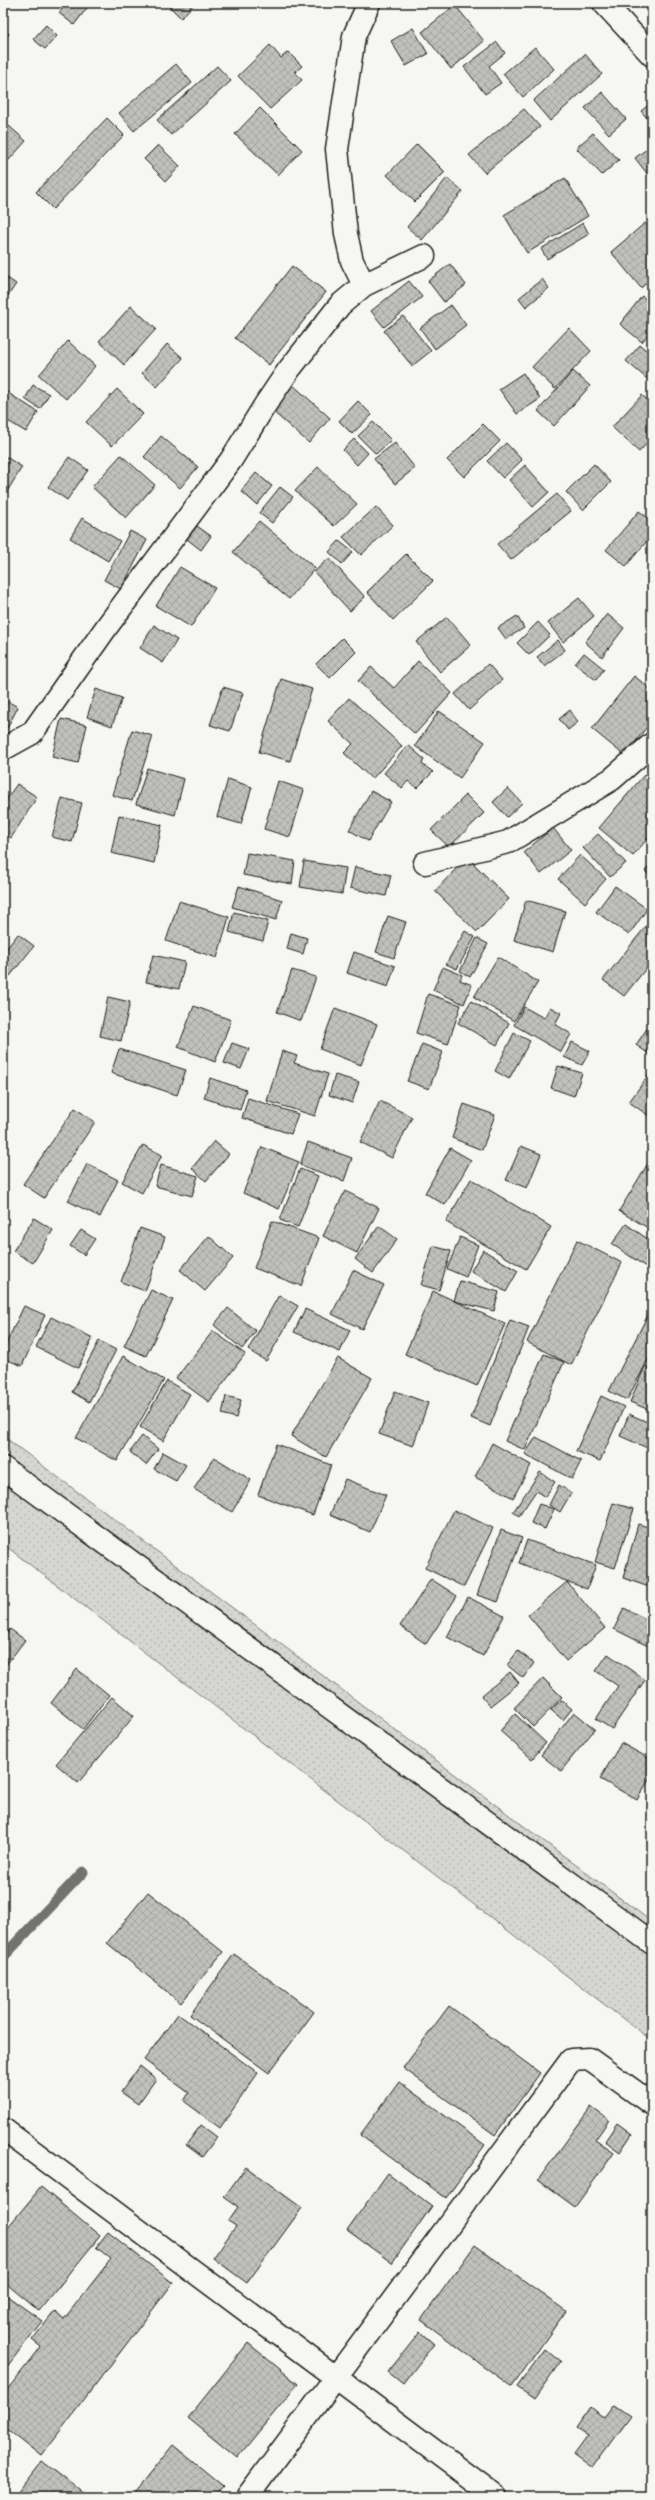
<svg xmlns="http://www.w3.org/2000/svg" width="655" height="2500" viewBox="0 0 655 2500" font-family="'Indie Flower',sans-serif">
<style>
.grass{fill:url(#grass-dots);stroke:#797977}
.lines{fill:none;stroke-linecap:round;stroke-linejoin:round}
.stream{stroke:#727271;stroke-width:11}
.building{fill:url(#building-cross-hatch);stroke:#1c1c1c}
.minor-casing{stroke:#1c1c1c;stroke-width:25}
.minor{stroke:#f6f6f2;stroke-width:22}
</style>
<defs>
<pattern id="grass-dots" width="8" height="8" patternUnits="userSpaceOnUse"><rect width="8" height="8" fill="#d6d6d2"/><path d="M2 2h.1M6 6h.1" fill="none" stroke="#b7b7b4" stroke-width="1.8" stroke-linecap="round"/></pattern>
<pattern id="building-cross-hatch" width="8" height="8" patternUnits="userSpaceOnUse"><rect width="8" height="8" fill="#c0c0bd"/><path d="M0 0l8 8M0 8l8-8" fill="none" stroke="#a4a4a2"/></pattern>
</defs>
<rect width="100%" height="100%" fill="#f6f6f2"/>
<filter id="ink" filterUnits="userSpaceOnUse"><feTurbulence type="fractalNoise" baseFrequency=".025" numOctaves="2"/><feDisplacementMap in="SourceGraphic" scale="8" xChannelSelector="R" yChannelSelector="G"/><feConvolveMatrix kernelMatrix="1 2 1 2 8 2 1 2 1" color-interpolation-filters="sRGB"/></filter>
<g filter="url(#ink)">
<path class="grass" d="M3,1436L652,1922V2041L3,1544Z"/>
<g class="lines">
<path class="stream" d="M3,1957L83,1872"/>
</g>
<path class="building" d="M67,3H81L87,8L74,25L59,13Z
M166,3H195L181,18Z
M455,5L484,41L451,69L422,32Z
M46,25L57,36L45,49L33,39Z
M3,28L9,34L3,41Z
M413,28L428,54L406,66L391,41Z
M497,42L505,53L489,66L501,83L485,94L464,67Z
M270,45L281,58L288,52L302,66L295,72L302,80L270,109L238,76Z
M535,47L554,69L523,97L503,74Z
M585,54L602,74L550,121L533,101Z
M176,64L192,83L134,131L119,113Z
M217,66L231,81L171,135L157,120Z
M602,92L626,119L609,134L585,108Z
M652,102V124L641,111Z
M260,108L302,150L278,175L235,134Z
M524,109L540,127L485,173L469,155Z
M107,118L124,135L53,209L36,192Z
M9,126L26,141L8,161L3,156V132Z
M593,133L619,160L602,175L576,148Z
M417,144L445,172L415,202L387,175Z
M158,145L180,166L166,181L144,159Z
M652,145V174L649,176L635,158Z
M447,178L463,191L422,240L407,227Z
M565,178L588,216L527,253L504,215Z
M583,223L589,234L547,259L541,249Z
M645,223L652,231V278L641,288L611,252Z
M450,264L466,285L444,302L428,281Z
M292,266L326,292L269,365L235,338Z
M3,275L16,284L3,303Z
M542,279L549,288L526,307L519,298Z
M409,281L422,297L384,327L371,311Z
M642,296L652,304V329L642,342L620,324Z
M451,305L466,325L435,349L420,328Z
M131,306L156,329L124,365L99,341Z
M403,316L431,351L412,366L384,331Z
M569,328L591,351L555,389L532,367Z
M68,341L95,366L66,399L39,375Z
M167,344L183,358L157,387L142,373Z
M640,345L652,355V383L626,361Z
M573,371L590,386L554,426L538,411Z
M523,373L540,399L517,414L499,389Z
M33,385L49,394L40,409L25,399Z
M293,385L330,418L309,443L271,410Z
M117,389L143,414L112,446L86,422Z
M5,391L38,412L26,432L3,418V395Z
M642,395L652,405V438L639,452L612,427Z
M358,401L372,415L352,434L339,421Z
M373,422L391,440L376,454L358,436Z
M483,424L500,441L464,477L447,460Z
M161,436L198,467L180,488L144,457Z
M354,439L368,453L357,465L343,450Z
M395,443L415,468L395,484L374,459Z
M506,443L522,460L503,478L487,461Z
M3,455L22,467L3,498Z
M121,455L155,485L126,518L92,487Z
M69,457L88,470L67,500L48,487Z
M594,464L611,482L583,510L566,492Z
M525,465L549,492L533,507L509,480Z
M318,467L357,504L334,526L295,491Z
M256,473L272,486L257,505L241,491Z
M280,487L293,497L272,523L259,513Z
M557,494L571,511L511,560L497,544Z
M376,507L393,525L361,555L343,537Z
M639,511L652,521V535L626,566L606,550Z
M82,518L120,541L108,561L70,538Z
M259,521L315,568L289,599L233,552Z
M197,526L211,536L201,550L187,539Z
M130,531L147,540L121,589L104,580Z
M339,541L353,552L342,564L329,552Z
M406,554L433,581L393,620L367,592Z
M329,558L365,597L350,611L314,572Z
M180,567L215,588L191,627L156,606Z
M579,598L594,616L563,642L548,623Z
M607,614L624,628L602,657L585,642Z
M517,616L524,628L506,639L498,628Z
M447,617L471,645L440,672L416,642Z
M538,622L550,635L529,655L517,643Z
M154,625L177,640L163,663L140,648Z
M342,638L356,652L330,678L316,664Z
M558,640L565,650L544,666L537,657Z
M584,653L604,669L596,680L575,664Z
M418,661L452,693L415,734L358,681L371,667L394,688Z
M488,664L502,680L469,710L455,694Z
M634,676L652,690V720L625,756L592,729Z
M281,679L312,689L290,761L259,752Z
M223,687L243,693L230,731L210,725Z
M96,689L122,698L112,726L87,717Z
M349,698L402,746L372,779L344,753L353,744L328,721Z
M3,699L18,707L3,736Z
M570,710L578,722L568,730L559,719Z
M439,711L485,742L460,778L415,746Z
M61,719L87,725L78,763L52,757Z
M132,730L153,736L132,801L112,795Z
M408,745L424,759L422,764L433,772L417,788L408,781L402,788L384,773Z
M147,768L184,779L175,815L136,804Z
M644,775L652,782V833L633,856L599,828Z
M228,779L252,787L241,824L217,817Z
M278,781L304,790L290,837L264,829Z
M17,784L37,797L11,838L3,833V804Z
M508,788L522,803L507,817L493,802Z
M371,791L391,802L368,841L349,830Z
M466,795L484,813L449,847L431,830Z
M62,798L82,803L72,842L52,837Z
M119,815L162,825L154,863L111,853Z
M553,828L571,850L541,874L524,852Z
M598,834L626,863L610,877L583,848Z
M247,853L295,861L292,884L243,875Z
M580,855L606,879L585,903L558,879Z
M467,857L509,899L477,932L435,891Z
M304,861L346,868L342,894L300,887Z
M652,863V878L645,871Z
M355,867L391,875L386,896L350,888Z
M239,886L282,900L276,920L232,907Z
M615,886L647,909L629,935L596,912Z
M526,900L565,911L553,952L514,940Z
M179,901L229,917L217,958L166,941Z
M234,912L268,921L263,941L229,932Z
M388,916L406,922L394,958L376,952Z
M650,921L652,961L624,996L603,980Z
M465,931L475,937L457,969L446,964Z
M291,933L307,938L303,954L287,949Z
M18,934L34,946L10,976L3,971V953Z
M477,938L488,944L470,977L460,971Z
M354,952L395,966L388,987L347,973Z
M153,955L185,962L179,989L146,982Z
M498,957L538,982L514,1021L474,997Z
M443,967L462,975L460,980L472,985L464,1004L433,990Z
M292,970L316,977L301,1021L277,1012Z
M428,994L461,1005L448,1044L416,1033Z
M108,997L130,1002L121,1041L100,1036Z
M471,1001L509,1023L497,1045L458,1023Z
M194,1006L231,1020L215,1062L178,1047Z
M524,1007L544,1018L550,1007L561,1013L555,1024L571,1034L561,1052L514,1025Z
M335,1008L377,1024L361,1065L320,1049Z
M652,1021V1056L636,1045Z
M514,1033L530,1041L509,1079L495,1071Z
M572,1042L590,1051L582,1065L564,1057Z
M232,1043L249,1049L241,1069L224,1063Z
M422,1044L443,1052L429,1089L407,1081Z
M119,1049L186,1070L177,1095L111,1073Z
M282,1051L297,1056L294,1063L328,1074L315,1116L267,1101Z
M558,1066L582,1073L574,1096L551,1088Z
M652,1070V1118L629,1102Z
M335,1075L359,1082L352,1103L329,1095Z
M210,1078L246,1090L240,1110L204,1098Z
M248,1098L298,1114L291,1134L242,1118Z
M380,1101L412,1117L392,1158L360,1142Z
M464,1104L495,1115L482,1150L452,1138Z
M75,1108L95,1122L44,1198L23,1184Z
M214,1141L229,1154L206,1181L192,1168Z
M308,1142L352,1158L344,1181L300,1165Z
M143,1145L162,1155L142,1193L122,1182Z
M521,1146L541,1154L527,1188L506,1180Z
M262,1147L299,1162L279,1209L243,1193Z
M450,1148L471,1160L445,1205L425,1193Z
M650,1160L652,1162V1225L650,1229L619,1211Z
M87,1164L118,1180L100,1217L68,1201Z
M161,1165L198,1176L192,1196L155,1186Z
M300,1169L318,1176L298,1227L280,1220Z
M471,1179L551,1227L526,1269L446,1222Z
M345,1191L379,1208L357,1253L323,1236Z
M34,1218L53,1230L33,1263L13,1251Z
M272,1221L319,1238L301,1286L254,1268Z
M626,1224L652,1242V1271L612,1244Z
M379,1226L397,1239L373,1273L355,1259Z
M140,1228L165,1237L145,1291L121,1282Z
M81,1230L95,1239L84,1255L70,1246Z
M209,1236L233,1258L205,1291L180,1270Z
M460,1237L478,1245L466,1277L447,1269Z
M577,1240L622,1263L571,1365L527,1342Z
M433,1246L451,1251L439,1290L421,1285Z
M483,1250L518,1271L506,1292L471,1271Z
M353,1270L384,1285L362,1329L332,1314Z
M460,1281L499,1292L494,1311L454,1301Z
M151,1290L173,1300L146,1356L124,1346Z
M433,1291L505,1324L477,1386L405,1354Z
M279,1295L298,1306L266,1361L248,1350Z
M24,1306L45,1315L22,1366L3,1358V1350Z
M652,1307V1352L627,1400L609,1391Z
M228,1308L256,1331L242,1349L214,1325Z
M305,1309L350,1330L340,1352L294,1332Z
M51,1317L93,1338L78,1368L36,1347Z
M510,1320L529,1327L490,1426L471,1418Z
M213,1331L245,1354L209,1402L176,1378Z
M99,1341L116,1350L89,1402L72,1392Z
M544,1354L564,1362L525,1450L505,1441Z
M123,1356L164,1380L117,1461L76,1438Z
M338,1358L372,1378L326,1457L291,1436Z
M645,1366L652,1370V1411L630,1402Z
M167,1381L190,1394L163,1441L140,1427Z
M395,1391L428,1403L413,1446L379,1434Z
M226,1396L241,1400L236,1418L222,1414Z
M601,1396L624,1407L600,1461L576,1451Z
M629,1414L652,1424V1450L620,1436Z
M142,1436L158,1449L146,1465L130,1452Z
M536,1437L581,1461L572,1479L525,1454Z
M492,1443L531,1465L513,1498L475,1477Z
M276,1444L331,1465L313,1515L258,1495Z
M163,1452L186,1465L176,1481L154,1469Z
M214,1457L251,1480L232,1512L194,1489Z
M540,1472L555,1482L545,1497L536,1491L519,1516L513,1512Z
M345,1479L386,1495L370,1532L330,1515Z
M559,1485L571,1493L560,1512L549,1505Z
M613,1503L634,1509L615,1568L595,1562Z
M539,1504L554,1509L545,1529L531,1523Z
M454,1510L493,1528L464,1587L425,1568Z
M638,1524L652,1528V1588L623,1578Z
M501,1530L522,1538L498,1602L477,1595Z
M527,1540L596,1565L587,1589L519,1563Z
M431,1579L457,1596L426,1644L400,1626Z
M567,1582L605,1628L566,1661L528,1615Z
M468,1597L504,1616L483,1656L447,1637Z
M624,1608L652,1622V1648L614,1629Z
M10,1629L25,1640L3,1669V1638Z
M518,1651L534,1663L523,1678L507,1665Z
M608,1654L645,1680L612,1729L596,1719L618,1686L596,1671Z
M77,1669L109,1695L83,1729L51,1703Z
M510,1672L519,1683L490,1706L481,1696Z
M543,1678L562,1697L533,1727L514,1708Z
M112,1697L134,1716L78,1783L56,1764Z
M561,1700L572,1709L563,1720L551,1710Z
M574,1712L595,1729L561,1771L541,1755Z
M515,1714L546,1743L532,1759L500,1731Z
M621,1743L652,1760V1774L637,1800L600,1779Z
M148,1892L223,1952L181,2003L107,1943Z
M234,1954L314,2012L269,2073L190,2015Z
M449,2006L540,2073L495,2135L403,2068Z
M178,2014L258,2073L220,2128L184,2101L189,2093L144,2060Z
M140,2066L156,2079L138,2104L121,2092Z
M399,2082L485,2145L446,2198L360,2135Z
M591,2107L609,2120L595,2140L614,2153L575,2207L538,2180Z
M617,2123L632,2134L620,2152L605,2141Z
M201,2125L217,2137L202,2157L186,2145Z
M246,2167L302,2208L247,2283L213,2258L236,2226L228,2221L238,2207L224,2197Z
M388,2173L432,2206L392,2263L347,2230Z
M41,2187L100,2236L39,2311L3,2281V2233Z
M108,2232L173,2283L41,2456L3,2426V2395L41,2347L32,2340L55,2311L64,2319L111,2259L96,2247Z
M475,2245L566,2311L512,2387L421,2320Z
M3,2293L42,2321L3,2372Z
M420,2332L434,2344L403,2384L388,2372Z
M248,2343L298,2384L237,2458L188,2418Z
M545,2349L561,2361L534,2399L517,2387Z
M614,2405L630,2416L592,2468L574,2455L588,2436L576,2428L591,2407L604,2418Z
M173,2445L223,2486L214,2497H131Z
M42,2461L88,2497H14Z"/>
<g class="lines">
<g class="minor-casing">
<path id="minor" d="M604,3L652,55
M364,285L352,261L346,234L337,149L354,36L369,3
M3,749L32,733L108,625L231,460L265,405L288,371L340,305L364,285L424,256
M425,863L508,842L612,779L652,744
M3,1468L652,1943
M3,2129L496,2497
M247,2497L571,2060L589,2059L652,2104"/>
</g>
<use href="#minor" class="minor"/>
</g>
</g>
<rect width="655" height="2500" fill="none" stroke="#f6f6f2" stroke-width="16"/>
<rect x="8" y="8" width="639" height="2484" fill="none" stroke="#1c1c1c" stroke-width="1.5" filter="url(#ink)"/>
</svg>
